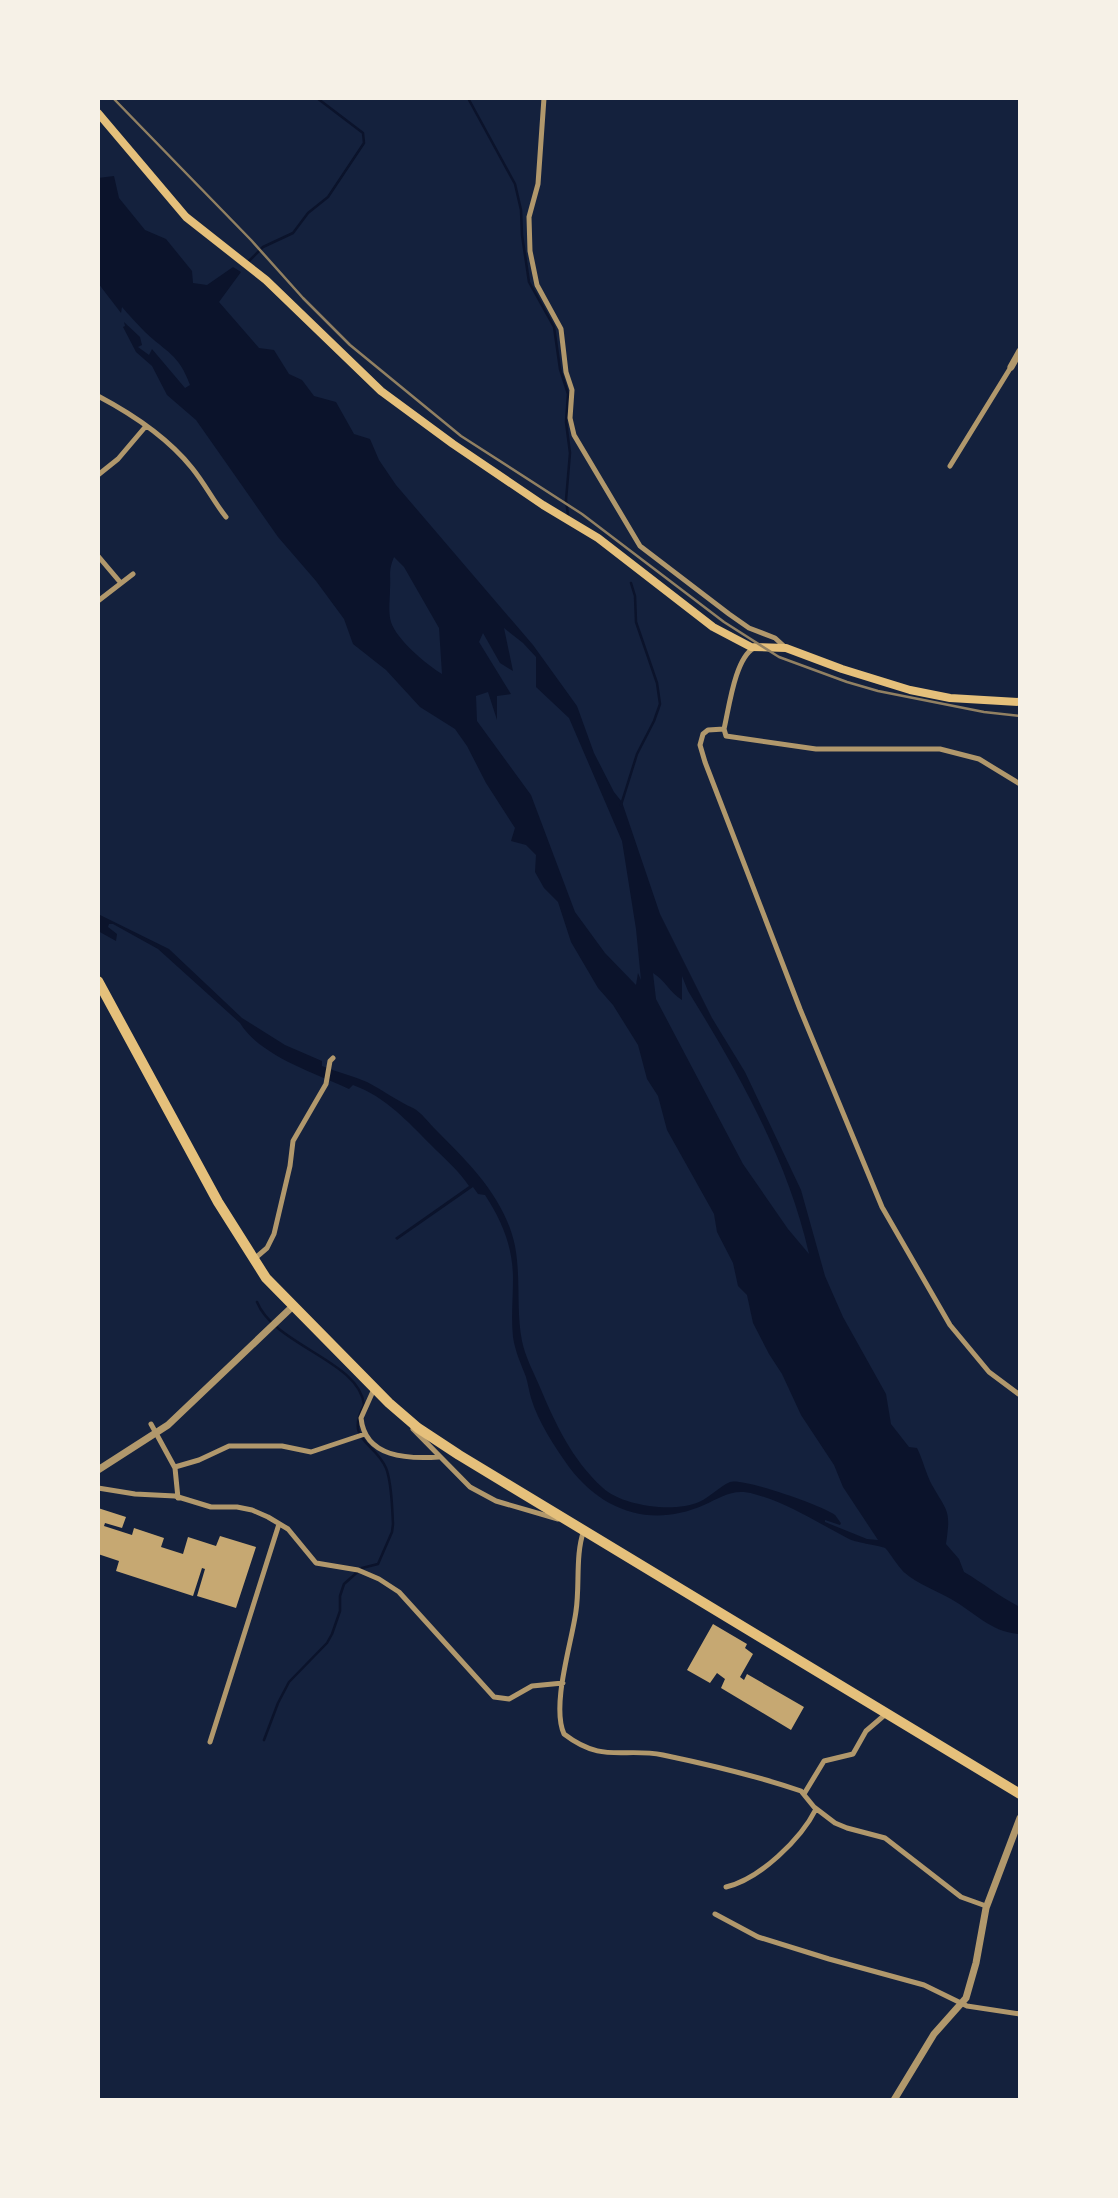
<svg xmlns="http://www.w3.org/2000/svg" width="1118" height="2198" viewBox="0 0 1118 2198" font-family="'Work Sans',sans-serif">
<style>
.water{fill:#0b132b;fill-rule:evenodd}
.lines{fill:none;stroke-linecap:round;stroke-linejoin:round}
.stream{stroke:#0b132b;stroke-width:2.5}
.building{fill:#c6a872}
.minor{stroke:#b1986c;stroke-width:5}
.tertiary{stroke:#b1986c;stroke-width:7}
.secondary{stroke:#e5c07b;stroke-width:8}
.trunk{stroke:#e5c07b;stroke-width:10}
.rail{stroke:#918062;stroke-width:2.5}
</style>
<rect width="100%" height="100%" fill="#14213d"/>
<path class="water" d="M114,176L119,198L145,230L166,239L192,271L193,283L207,285L233,267L241,272L219,302L259,348L274,350L289,374L302,380L314,396L336,402L354,434L370,439L379,460L396,485L533,645L577,706L594,753L614,792L622,802L660,914L712,1018L745,1072L801,1190L825,1276L843,1317L886,1394L891,1424L909,1447L917,1448C923,1460 926,1474 932,1485C948,1513 951,1510 946,1544L959,1559L964,1572C983,1583 1000,1597 1020,1607V1634C992,1633 974,1612 951,1599C935,1590 918,1584 905,1573C899,1568 888,1550 885,1548C881,1546 858,1543 849,1539C818,1523 788,1503 754,1494C733,1488 722,1497 704,1505C652,1528 603,1512 569,1467C555,1447 538,1422 531,1398C529,1391 528,1384 526,1377C521,1364 515,1351 513,1337C511,1318 513,1298 513,1279C513,1247 502,1221 485,1195L478,1194L473,1187L397,1240L395,1238L469,1186C459,1171 444,1158 431,1145C407,1121 386,1097 353,1085L349,1089C315,1073 260,1056 240,1023L158,949L113,924H109L108,927L117,934L116,941L98,931V914L169,949L242,1018L285,1045L322,1061V1066C337,1072 353,1076 367,1082C383,1090 397,1101 413,1108C421,1112 429,1123 436,1130C469,1163 505,1198 515,1246C521,1278 516,1310 522,1341C525,1356 533,1371 539,1385C555,1423 572,1460 603,1488C622,1506 674,1513 699,1502C710,1497 719,1487 730,1482C741,1477 824,1506 835,1515C836,1516 840,1522 841,1523L840,1525L825,1520V1522L867,1539L878,1540L843,1487L834,1465L801,1415L782,1374L769,1354L753,1323L747,1295L738,1286L733,1263L717,1232L714,1214L667,1130L658,1096L647,1079L638,1045L613,1005L598,988L571,942L558,902L544,888L535,872L536,855L526,845L511,841L515,828L486,783L467,746L455,729L420,707L386,670L353,644L344,619L316,581L278,537L196,420L167,395L152,366L136,352L123,327L125,326L124,322L140,337L142,345L138,347L149,355L152,349L185,388L190,385C179,354 166,352 145,332C137,324 129,315 122,307L121,313L98,283V178ZM394,557L404,567L439,628L442,674C426,664 397,640 391,622C388,612 390,600 390,589C391,574 388,572 394,557ZM504,628L523,643L536,657V687L569,718L622,841L636,929L641,980L638,973L636,985L605,953L575,912L531,795L477,721L476,696L488,692L497,720V696L511,694L479,642L483,633L500,663L513,671ZM653,973C665,980 670,993 682,1000V976L688,991C738,1072 788,1160 809,1254L788,1229L743,1164L656,999Z"/>
<g class="lines">
<path class="stream" d="M468,98L515,184L521,210L522,235L529,282L554,327L560,369L568,394L566,422L570,453L566,500L568,515
M248,262L263,247L293,233L308,213L328,197L364,143L363,133L317,98
M621,805L637,754L654,721L660,704L657,683L636,622L635,596L631,583
M257,1302C275,1346 360,1361 364,1405C345,1441 374,1441 386,1468C392,1483 392,1507 393,1524L392,1532L378,1564L362,1568L344,1584L340,1596V1611L332,1634L327,1643L289,1682L278,1703L264,1740"/>
</g>
<path class="building" d="M98,1508L126,1517L122,1528L105,1523L104,1526L132,1535L134,1528L164,1538L161,1547L183,1554L188,1537L216,1546L220,1536L256,1547L236,1608L197,1596L205,1569L202,1568L193,1596L116,1571L119,1561L98,1554L100,1515Z
M713,1624L747,1644L745,1648L753,1654L740,1677L744,1680L747,1674L804,1707L791,1730L721,1688L725,1679L717,1673L710,1683L687,1670Z"/>
<g class="lines">
<path class="minor" d="M544,98L538,184L529,217L530,251L537,285L561,329L566,372L572,390L570,418L574,435L640,546L729,614L749,628L775,638L786,648
M98,396C132,414 168,438 192,468C205,484 214,502 226,517
M950,466L1011,367
M98,475L118,459L146,426
M98,556L120,582
M98,601L133,574
M754,648C735,658 729,708 724,729L726,736L816,749H940L979,759L1020,784
M724,729L708,730L703,734L700,745L705,762L800,1009L882,1207L950,1325L989,1372L1020,1395
M253,1260L267,1248L274,1234L290,1166L293,1141L326,1084L330,1061L333,1058
M374,1389L361,1418C365,1458 408,1459 439,1457
M151,1424L175,1468L178,1498
M413,1429L470,1487L496,1501L558,1519
M175,1467L199,1460L229,1446H282L311,1452L365,1434
M98,1488L135,1494L175,1496L211,1507H237L252,1510L268,1517L288,1529L316,1563L358,1570L379,1579L399,1592L494,1697L509,1699L532,1686L563,1683
M584,1530C575,1555 580,1585 576,1611C572,1642 551,1705 564,1734C603,1764 623,1747 663,1755C706,1764 760,1777 801,1791L814,1807L835,1823L847,1828L885,1838L961,1897L986,1906
M210,1742L279,1524
M804,1794L824,1761L853,1754L866,1731L887,1713
M726,1887C760,1879 801,1839 816,1809
M715,1914L758,1937L829,1959L924,1985L967,2006L1020,2014"/>
<path class="tertiary" d="M1011,367L1020,351
M98,1470L168,1425L292,1307
M894,2100L934,2034L966,1998L976,1963L986,1908L1020,1818"/>
<path class="secondary" d="M98,113L186,217L266,280L381,391L453,444L543,505L598,538L713,627L751,647L786,648L842,669L910,690L950,698L1020,702"/>
<path class="trunk" d="M98,981L218,1202L266,1278L389,1403L418,1428L459,1455L1020,1794"/>
<path class="rail" d="M113,98L251,240L303,298L350,345L461,436L582,514L724,622L779,657L847,682L878,691L984,712L1020,716"/>
</g>
<rect width="1118" height="2198" fill="none" stroke="#f6f1e7" stroke-width="200"/>
</svg>
